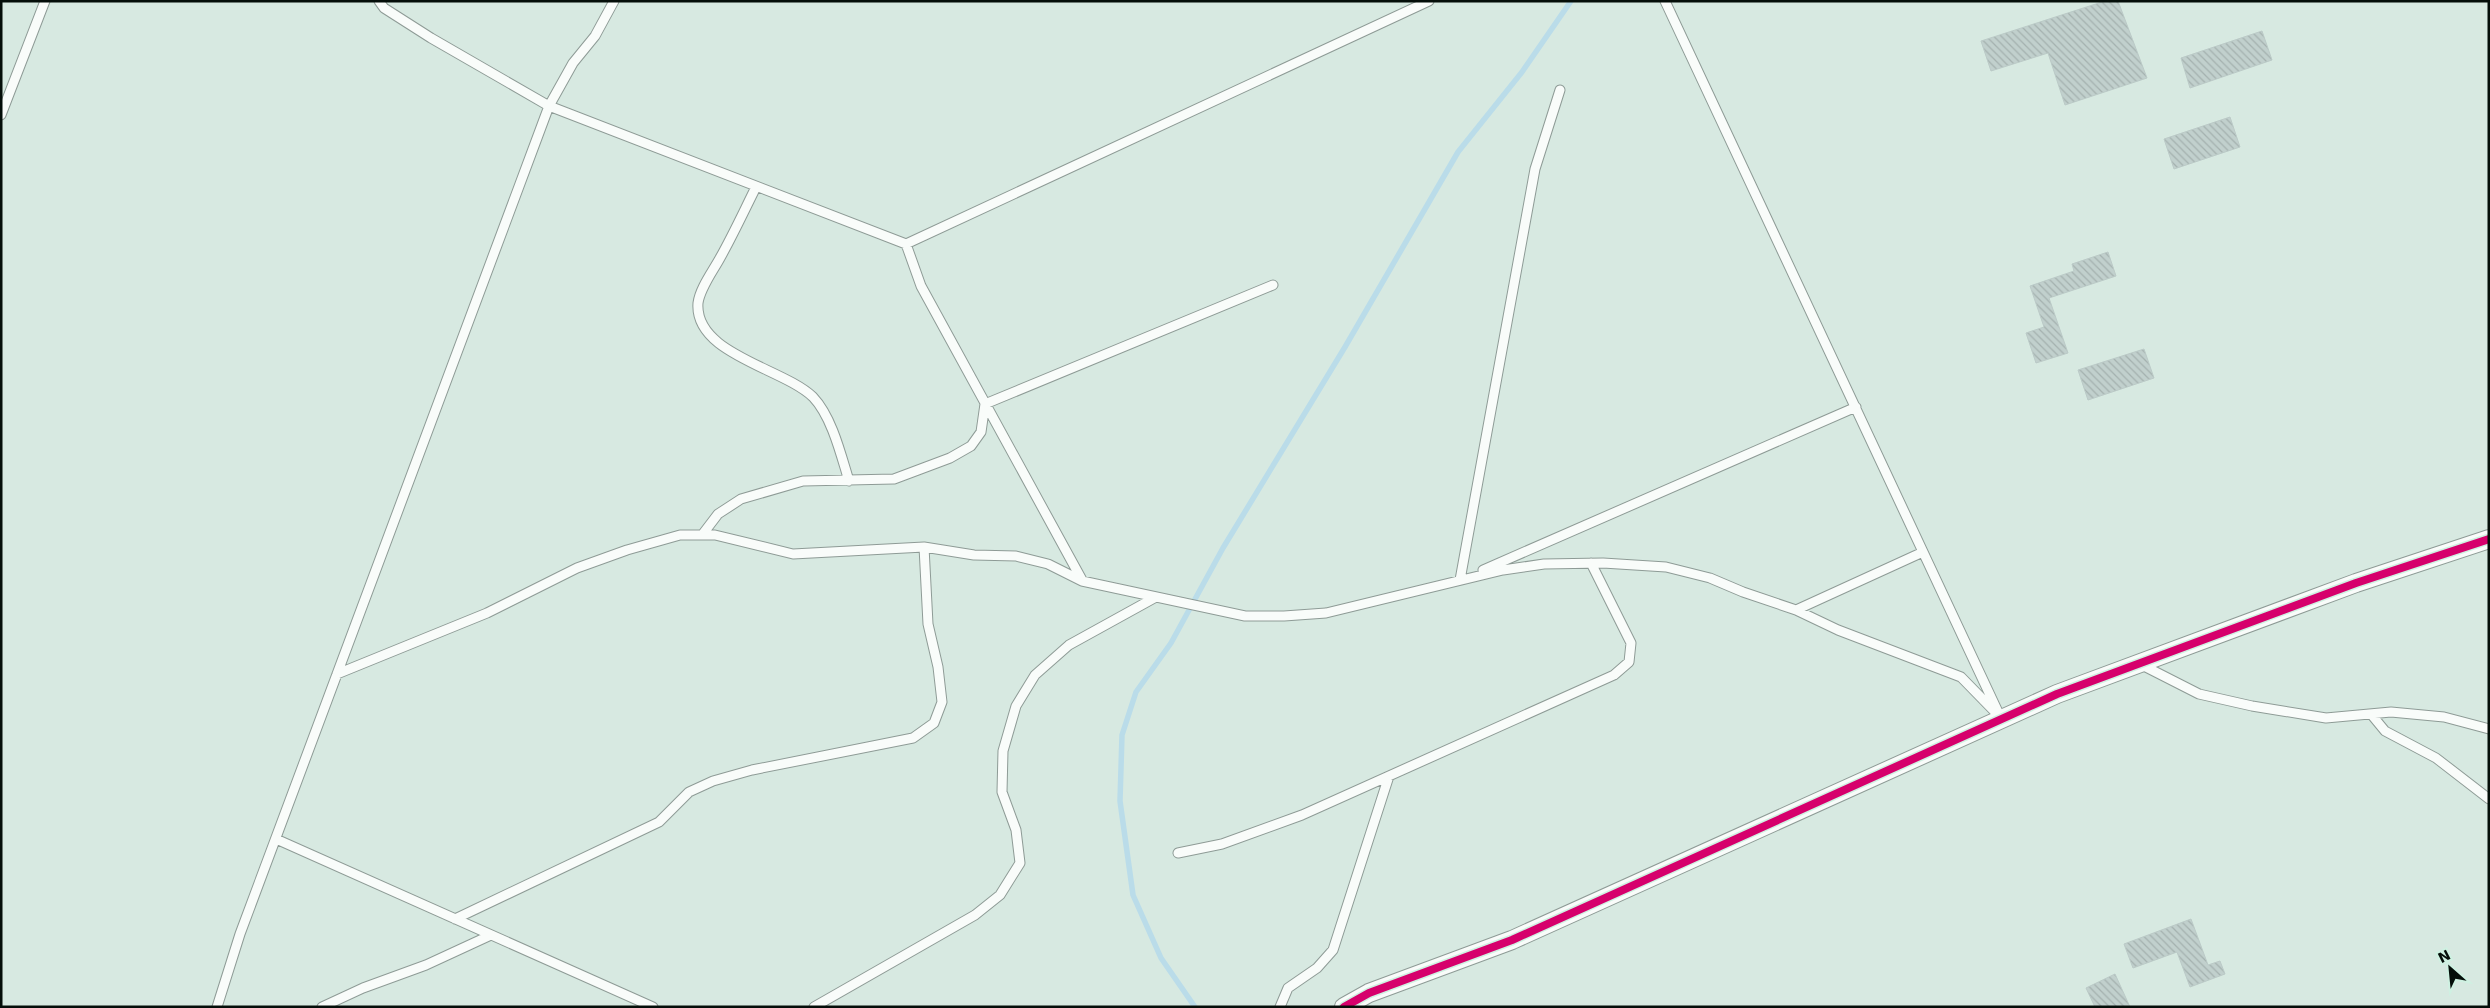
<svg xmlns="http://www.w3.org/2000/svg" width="2490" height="1008" viewBox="0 0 2490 1008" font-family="'DejaVu Sans',sans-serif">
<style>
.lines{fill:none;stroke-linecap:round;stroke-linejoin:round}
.stream{stroke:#badce9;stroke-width:5.5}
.building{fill:url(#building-back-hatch);stroke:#bbcac7}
.service-casing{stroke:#8e9b96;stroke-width:11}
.minor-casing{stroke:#8e9b96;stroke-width:20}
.service{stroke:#f9fcfa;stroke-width:9}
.minor{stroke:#f9fcfa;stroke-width:18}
.cycleway-casing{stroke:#cff1e2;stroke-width:11}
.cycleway{stroke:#d6006c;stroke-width:8}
</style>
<defs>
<pattern id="building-back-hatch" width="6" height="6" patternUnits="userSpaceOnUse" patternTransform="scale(1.25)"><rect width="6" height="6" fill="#c1d0cd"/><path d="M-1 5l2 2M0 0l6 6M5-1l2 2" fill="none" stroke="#a4b1af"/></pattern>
</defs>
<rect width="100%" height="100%" fill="#d7e9e1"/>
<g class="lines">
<path class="stream" d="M1195,1007L1161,958L1133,895L1120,801L1122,735L1136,692L1171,643L1223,548L1345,347L1458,152L1522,72L1571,1"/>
</g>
<path class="building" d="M2105,1H2118L2147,78L2065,105L2048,53L1991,71L1981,41Z
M2262,31L2272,60L2190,88L2181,58Z
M2230,117L2240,147L2174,169L2164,139Z
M2108,252L2116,276L2049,298L2068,353L2036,363L2026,333L2044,327L2030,286L2074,271L2072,264Z
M2144,349L2154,378L2088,400L2078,370Z
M2191,919L2208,965L2220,961L2225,974L2190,987L2177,952L2133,968L2124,944Z
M2115,974L2130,1007H2095L2086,988Z"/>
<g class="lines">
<g class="service-casing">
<path id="service" d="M379,1L384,8L431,38L549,106L906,244L1429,1
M1665,1L1998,712
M1,115L45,1
M756,187C744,211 733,235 720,258C713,271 700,288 698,303C694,354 783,368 813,397C832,417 841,455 849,481
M906,244L921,286L1082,580
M702,535L718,514L741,499L803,481L894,479L950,458L971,446L981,432L985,404L1273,285
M1483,570L1856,407
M1460,580L1535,169L1560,90
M1796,610L1923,552
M2140,664L2199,694L2252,706L2326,718L2391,712L2444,717L2489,729
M337,674L487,613L577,568L627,550L680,535H715L793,554L924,547L974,555L1016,556L1048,564L1082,581L1245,616H1284L1326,613L1503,570L1544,564L1603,563L1666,567L1710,578L1743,592L1796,610L1838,630L1961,677L2002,719
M2371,714L2385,731L2436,758L2489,799
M276,839L653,1007
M1178,853L1222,844L1302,815L1614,675L1629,662L1631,643L1591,563
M455,919L659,822L689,792L713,781L752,770L913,738L934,723L942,702L938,667L928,624L924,547
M217,1007L240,934L549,106L573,63L595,36L614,1
M322,1007L363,988L426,965L491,935
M814,1007L975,915L1000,895L1020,863L1016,830L1002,792L1003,751L1016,706L1035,675L1069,645L1156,597
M1280,1007L1288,988L1317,968L1333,950L1389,776"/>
</g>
<g class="minor-casing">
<path id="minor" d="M1344,1007L1369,993L1512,940L2057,694L2356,583L2489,539"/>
</g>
<use href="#service" class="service"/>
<use href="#minor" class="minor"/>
<g class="cycleway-casing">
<path id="cycleway" d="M1344,1007L1369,993L1512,940L2057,694L2356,583L2489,539"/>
</g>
<use href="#cycleway" class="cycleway"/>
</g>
<rect width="2490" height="1008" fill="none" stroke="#040e09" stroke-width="5"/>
<g transform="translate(2450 968) rotate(333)" stroke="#cff1e2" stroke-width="4" paint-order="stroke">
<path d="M0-4L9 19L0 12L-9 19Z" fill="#040e09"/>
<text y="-8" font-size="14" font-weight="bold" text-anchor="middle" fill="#040e09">N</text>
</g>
</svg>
